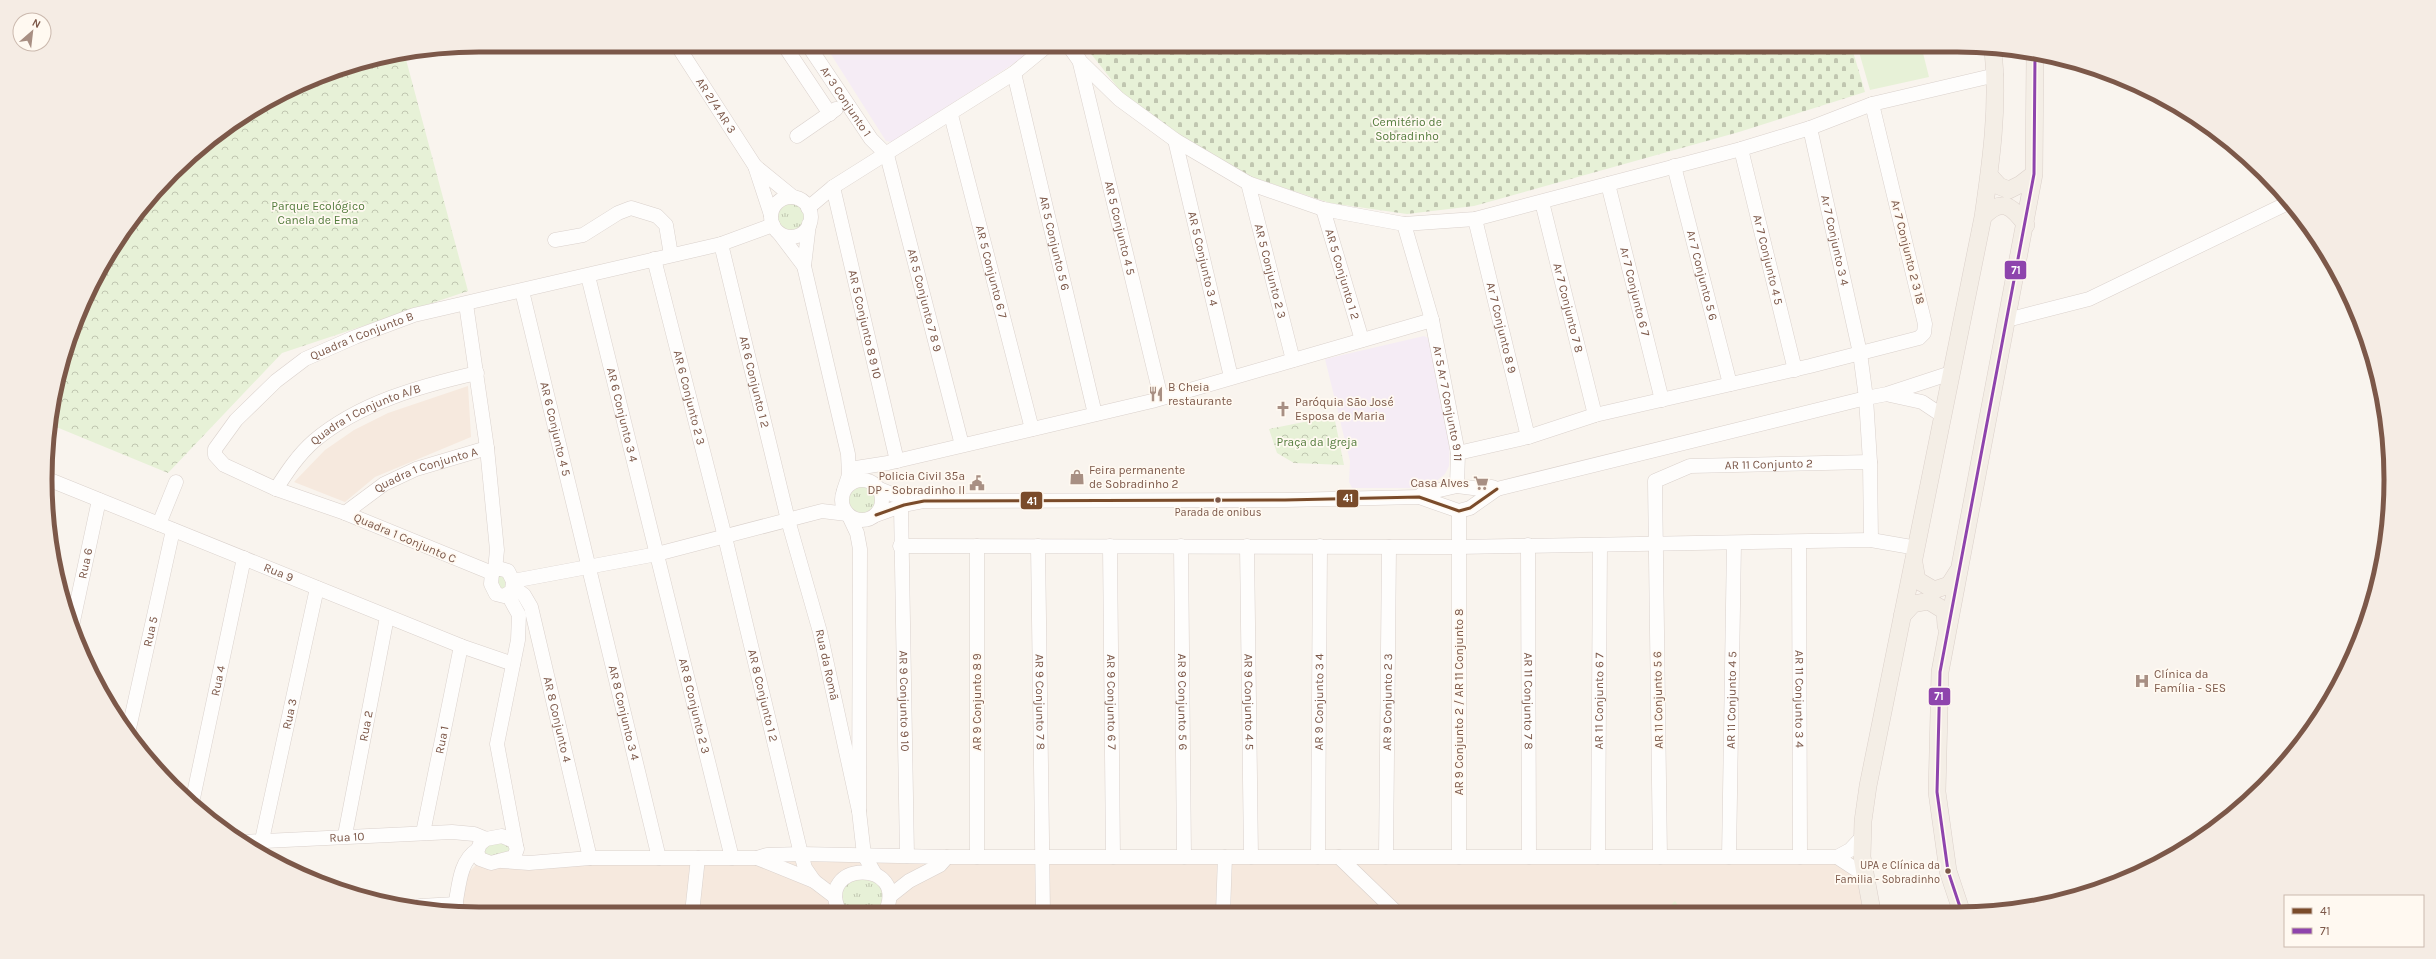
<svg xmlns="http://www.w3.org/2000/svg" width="2436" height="959" viewBox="0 0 2436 959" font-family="Karla,sans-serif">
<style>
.residential{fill:#f6e9de}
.education{fill:#f5ecf5}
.grass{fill:url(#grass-tufts)}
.cemetery{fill:url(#cemetery-stones)}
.park{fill:url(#park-crowns)}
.pitch{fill:#e7f1d7}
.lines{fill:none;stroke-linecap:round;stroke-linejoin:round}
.minor-casing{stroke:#dad1cc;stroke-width:15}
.major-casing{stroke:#dbd0ca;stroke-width:18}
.minor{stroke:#fefdfc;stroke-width:14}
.major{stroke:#f4eee6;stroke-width:17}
.bus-1-casing{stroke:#fff9f1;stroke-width:6}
.bus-2-casing{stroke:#fff9f1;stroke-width:6}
.bus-1{stroke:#7a4b2a;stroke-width:3}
.bus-2{stroke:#8e44ad;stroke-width:3}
.bus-dot{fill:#7c5849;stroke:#fff9f1;stroke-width:1.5}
.labels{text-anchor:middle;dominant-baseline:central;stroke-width:3.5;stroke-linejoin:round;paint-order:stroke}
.bus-label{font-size:11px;fill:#7c5849;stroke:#fff9f1}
.street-label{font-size:12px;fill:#7c5849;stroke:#fff9f1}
.park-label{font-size:12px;fill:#547c3d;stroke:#fff9f1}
.poi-label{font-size:12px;fill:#7c5849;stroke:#fff9f1;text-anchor:start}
.rim{fill:none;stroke:#7c5849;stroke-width:5}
.line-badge{stroke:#fff9f1;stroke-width:1.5}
.badge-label{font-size:11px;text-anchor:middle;font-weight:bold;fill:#fff}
</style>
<defs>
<pattern id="grass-tufts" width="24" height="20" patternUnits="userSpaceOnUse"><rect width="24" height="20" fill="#e7f1d7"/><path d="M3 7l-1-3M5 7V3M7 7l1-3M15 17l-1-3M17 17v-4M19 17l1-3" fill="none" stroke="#c0c6b0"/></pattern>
<pattern id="cemetery-stones" width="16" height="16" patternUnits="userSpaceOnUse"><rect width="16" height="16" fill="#e7f1d7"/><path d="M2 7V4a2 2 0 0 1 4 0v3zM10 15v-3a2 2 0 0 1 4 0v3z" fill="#c0c6b0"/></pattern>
<pattern id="park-crowns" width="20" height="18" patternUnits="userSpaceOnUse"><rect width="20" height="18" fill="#e7f1d7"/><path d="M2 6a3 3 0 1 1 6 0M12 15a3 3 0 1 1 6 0" fill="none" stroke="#c0c6b0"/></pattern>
</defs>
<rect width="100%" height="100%" fill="#f9f4ee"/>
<path class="residential" d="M468,386L471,437L375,477L345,502L294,482L325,450L354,430L388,413Z
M1837,857L1866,876L1872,911L480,914L454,911L461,880L477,864L546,861Z"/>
<path class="education" d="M825,45H1030V53L892,142L886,141Z
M1424,336L1430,339L1450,436L1449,466L1445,474L1430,486L1420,488H1352L1349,482L1350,461L1325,359Z"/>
<path class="grass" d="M775 216a16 16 0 1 1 32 0a16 16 0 1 1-32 0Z
M847 500a15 15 0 1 1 30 0a15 15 0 1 1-30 0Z
M501,574L505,578L507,588L502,593L494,577Z
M510,841V852L491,857L485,856L481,846Z
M864,874L885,890L881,913H844L841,887Z"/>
<path class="cemetery" d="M1084,45H1851L1865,92L1739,132L1474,206L1407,214L1330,203L1252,177L1186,140L1122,93Z"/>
<path class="park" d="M404,52L468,291L282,353L168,473L49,424L68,340L103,262L135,215L193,153L262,103L340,68Z
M1334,416L1344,465L1294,463L1277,453L1269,429Z"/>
<path class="pitch" d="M1857,45H1921L1929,77L1870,90Z
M1675,901L1682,911H1665Z"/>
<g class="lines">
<g class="minor-casing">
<g id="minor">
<path id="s1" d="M677,45L755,166L771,215"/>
<path d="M784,45L830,114"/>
<path id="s2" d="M808,45L871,139L887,155"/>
<path d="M1068,45L1078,59L1119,99L1175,140L1248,183L1323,209L1404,224L1475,219L1741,149L1810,128L1872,104L1996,75"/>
<path id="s3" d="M1079,59L1161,398"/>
<path id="s4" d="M1014,73L1095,414"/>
<path id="s5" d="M951,115L1032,429"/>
<path id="s6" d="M1810,128L1860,353L1866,398L1870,462"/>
<path d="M797,136L836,109"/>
<path id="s7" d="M1175,140L1231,377"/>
<path id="s8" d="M1741,149L1795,370"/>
<path id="s9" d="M887,155L962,445"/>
<path d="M755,166L793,197"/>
<path id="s10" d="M1674,166L1730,384"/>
<path id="s11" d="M1248,183L1293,360"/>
<path id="s12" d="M1608,184L1662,400"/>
<path id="s13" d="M833,187L897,461"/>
<circle cx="791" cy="217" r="20"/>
<path id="s14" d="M1542,202L1595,415"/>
<path d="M808,208L833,187L1014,73L1048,45"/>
<path id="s15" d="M1323,209L1362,340"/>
<path id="s16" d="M1475,219L1528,437"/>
<path d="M809,224L804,266L848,454L849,475L844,490"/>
<path id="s17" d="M1404,224L1432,320L1458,453L1457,486"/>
<path d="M779,233L804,266"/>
<path d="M555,240L583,235L618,213L631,208L657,216L666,225L671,255"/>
<path id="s18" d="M721,244L788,520L820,632L859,811"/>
<path id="s19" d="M654,259L725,537L801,854L805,868L814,881"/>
<path id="s20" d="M588,276L732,858"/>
<path id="s21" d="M522,291L659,858"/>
<path d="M466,304L487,448L497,550L495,570"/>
<path d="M2007,320L2089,299L2290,202"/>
<path d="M1890,395L1922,402L1943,416"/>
<path d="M1458,453L1528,437L1595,415L1810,366L1919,338L1924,333L1925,324L1872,104"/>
<path d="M856,468L888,463L1152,401L1432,320"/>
<path id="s22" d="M45,478L461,646L513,664"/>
<circle cx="862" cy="500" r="20"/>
<path d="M877,488L894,495L918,500"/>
<path id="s23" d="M276,489C287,472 298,455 314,441C359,403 420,386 477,373"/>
<path d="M1419,497L1422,494L1457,486L1481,489L1492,487L1497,489L1866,398L1887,394L1951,373"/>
<path id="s24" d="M901,506L907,856"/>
<path d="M1459,511V857"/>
<path id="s25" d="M345,513L384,484L416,469L487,448"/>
<path d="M876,515L904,505L924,501L1285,500L1419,497L1459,511L1470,508L1497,489"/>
<path d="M849,516L857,533L860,549L859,811L864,855L875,874"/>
<path d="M159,524L176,482"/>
<path id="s26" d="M1799,542L1800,857"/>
<path id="s27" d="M1528,545L1529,857"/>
<path d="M900,546L1458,547L1871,540L1917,548"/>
<path d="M977,546V857"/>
<path id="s28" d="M1038,546L1043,913"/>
<path id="s29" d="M1110,546L1113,857"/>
<path id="s30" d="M1181,546L1184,857"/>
<path id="s31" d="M1247,546L1251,857"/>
<path d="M498,568L508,571L513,581L512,591L504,596L496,594L491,584L492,573Z"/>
<path id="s32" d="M492,573L345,513L276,489L224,465L215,455V449L236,420L276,381L305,359L355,337L414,315L721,244L773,225"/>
<path d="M513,581L657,554L822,511L847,514"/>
<path id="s33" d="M513,587L524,595L531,607L590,858"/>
<path d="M508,595L519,615L518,640L497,744L516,845"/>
<path id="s34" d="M72,626L99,500"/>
<path id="s35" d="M128,733L173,530"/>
<path id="s36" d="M192,803L244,558"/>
<path id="s37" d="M423,833L461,646"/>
<path id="s38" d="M345,835L387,617"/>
<path d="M502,836L514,841L517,849L514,857L491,863L480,859L477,852L480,844L486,839Z"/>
<path id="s39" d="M262,840L317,588"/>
<path id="s40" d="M243,842L452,832L474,834L486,839"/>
<path id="s41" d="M1318,857L1320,546"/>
<path d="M1339,857L1396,912"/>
<path id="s42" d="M1386,857L1389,547"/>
<path id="s43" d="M1598,857L1600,545"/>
<path id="s44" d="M1660,857L1655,481L1690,466L1870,462L1871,540"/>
<path id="s45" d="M1729,857L1734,543"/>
<path d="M1837,857L1866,876"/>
<path d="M757,858L814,881L835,897"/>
<path d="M502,861L529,863L590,858H757L767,855L801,854L947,857H1837L1850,850L1863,836"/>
<path d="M890,896L909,881L940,865L947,857"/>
<path d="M420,906L456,904"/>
<path d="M454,911C459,891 458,862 477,850"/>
<path d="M1223,912L1225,857"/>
<path d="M692,913L698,858"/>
<path d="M840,913C813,860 911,858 885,913"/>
</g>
</g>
<g class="major-casing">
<path id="major" d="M1989,175L1999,186L2009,190L2021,184L2034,174
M1983,217C2002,197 2012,206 2026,225
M1914,563L1917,580L1934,590L1949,585L1958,571
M1902,616L1913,604L1929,601L1945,611L1946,626
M1961,910L1948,871L1937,792L1940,672L2034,174L2035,55
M1872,911L1862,857L1863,821L1868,786L1983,217C1991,162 1999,105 1993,50"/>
</g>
<use href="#minor" class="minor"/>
<use href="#major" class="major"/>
<g class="bus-1-casing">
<path id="bus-1" d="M876,515L904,505L924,501L1285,500L1419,497L1459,511L1470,508L1497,489"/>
</g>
<g class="bus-2-casing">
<path id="bus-2" d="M1961,910L1948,871L1937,792L1940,672L2034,174L2035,55"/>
</g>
<use href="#bus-1" class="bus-1"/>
<use href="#bus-2" class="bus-2"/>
</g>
<defs>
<g id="restaurant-bare" transform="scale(1.2)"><path d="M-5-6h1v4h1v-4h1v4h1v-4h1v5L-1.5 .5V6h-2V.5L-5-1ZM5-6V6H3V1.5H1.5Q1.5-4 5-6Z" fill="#a88f83" stroke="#fff9f1" stroke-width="2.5" paint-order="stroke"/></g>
<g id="church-bare" transform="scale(1.2)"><path d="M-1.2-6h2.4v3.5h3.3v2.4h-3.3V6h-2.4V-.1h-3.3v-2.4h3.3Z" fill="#a88f83" stroke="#fff9f1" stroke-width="2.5" paint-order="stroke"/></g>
<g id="shop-bare" transform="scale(1.2)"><path d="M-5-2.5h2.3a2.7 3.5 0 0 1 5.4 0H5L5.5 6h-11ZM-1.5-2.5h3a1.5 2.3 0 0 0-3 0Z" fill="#a88f83" stroke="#fff9f1" stroke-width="2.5" paint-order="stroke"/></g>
<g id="civic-bare" transform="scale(1.2)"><path d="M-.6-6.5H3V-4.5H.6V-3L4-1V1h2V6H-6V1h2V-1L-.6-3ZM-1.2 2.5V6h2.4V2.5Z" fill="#a88f83" stroke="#fff9f1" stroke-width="2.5" paint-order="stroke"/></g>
<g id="supermarket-bare" transform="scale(1.2)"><path d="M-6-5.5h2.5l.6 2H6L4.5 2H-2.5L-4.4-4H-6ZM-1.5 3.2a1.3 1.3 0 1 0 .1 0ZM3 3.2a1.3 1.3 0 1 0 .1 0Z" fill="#a88f83" stroke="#fff9f1" stroke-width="2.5" paint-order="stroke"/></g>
<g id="hospital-bare" transform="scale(1.2)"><path d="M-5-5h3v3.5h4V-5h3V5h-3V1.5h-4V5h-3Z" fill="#a88f83" stroke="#fff9f1" stroke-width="2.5" paint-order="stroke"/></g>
</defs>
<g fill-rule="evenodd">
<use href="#restaurant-bare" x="1156" y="394"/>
<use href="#church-bare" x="1283" y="409"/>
<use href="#shop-bare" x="1077" y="477"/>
<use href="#civic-bare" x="977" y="483"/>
<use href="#supermarket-bare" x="1481" y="483"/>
<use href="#hospital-bare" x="2142" y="681"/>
</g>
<g class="bus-dot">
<circle cx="1218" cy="500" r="3.5"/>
<circle cx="1948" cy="871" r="3.5"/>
</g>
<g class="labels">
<g class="bus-label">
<text x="1218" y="512">Parada de onibus</text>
<text x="1940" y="865" text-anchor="end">UPA e Clínica da<tspan x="1940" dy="14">Familia - Sobradinho</tspan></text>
</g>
<g class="street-label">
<text stroke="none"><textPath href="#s2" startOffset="68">Ar 3 Conjunto 1</textPath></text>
<text stroke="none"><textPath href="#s1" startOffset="72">AR 2/4 AR 3</textPath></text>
<text stroke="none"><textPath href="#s3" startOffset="174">AR 5 Conjunto 4 5</textPath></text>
<text stroke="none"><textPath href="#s6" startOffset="115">Ar 7 Conjunto 3 4</textPath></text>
<text stroke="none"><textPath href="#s4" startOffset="175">AR 5 Conjunto 5 6</textPath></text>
<text transform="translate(1908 252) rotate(76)">Ar 7 Conjunto 2 3 18</text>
<text stroke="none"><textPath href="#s7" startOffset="122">AR 5 Conjunto 3 4</textPath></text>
<text stroke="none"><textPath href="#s8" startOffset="114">Ar 7 Conjunto 4 5</textPath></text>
<text stroke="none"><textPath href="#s5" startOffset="162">AR 5 Conjunto 6 7</textPath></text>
<text stroke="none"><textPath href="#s11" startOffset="91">AR 5 Conjunto 2 3</textPath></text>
<text stroke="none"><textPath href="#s15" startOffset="68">AR 5 Conjunto 1 2</textPath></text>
<text stroke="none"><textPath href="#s10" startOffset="113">Ar 7 Conjunto 5 6</textPath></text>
<text stroke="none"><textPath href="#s12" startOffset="111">Ar 7 Conjunto 6 7</textPath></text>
<text stroke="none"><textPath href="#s9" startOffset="150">AR 5 Conjunto 7 8 9</textPath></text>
<text stroke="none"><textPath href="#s14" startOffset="109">Ar 7 Conjunto 7 8</textPath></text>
<text stroke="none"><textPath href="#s13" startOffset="141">AR 5 Conjunto 8 9 10</textPath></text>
<text stroke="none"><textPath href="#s16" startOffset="112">Ar 7 Conjunto 8 9</textPath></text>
<text stroke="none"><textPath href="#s32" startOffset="498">Quadra 1 Conjunto B</textPath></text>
<text stroke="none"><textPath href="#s18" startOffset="142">AR 6 Conjunto 1 2</textPath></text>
<text stroke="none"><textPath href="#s19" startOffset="143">AR 6 Conjunto 2 3</textPath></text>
<text stroke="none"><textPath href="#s17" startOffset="185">Ar 5 Ar 7 Conjunto 9 11</textPath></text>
<text stroke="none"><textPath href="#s20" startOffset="143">AR 6 Conjunto 3 4</textPath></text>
<text stroke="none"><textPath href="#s23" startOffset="120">Quadra 1 Conjunto A/B</textPath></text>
<text stroke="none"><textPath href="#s21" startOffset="142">AR 6 Conjunto 4 5</textPath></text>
<text stroke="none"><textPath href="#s44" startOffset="493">AR 11 Conjunto 2</textPath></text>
<text stroke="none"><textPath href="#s25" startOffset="93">Quadra 1 Conjunto A</textPath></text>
<text transform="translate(405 538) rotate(23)">Quadra 1 Conjunto C</text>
<text stroke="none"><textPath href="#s34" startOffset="64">Rua 6</textPath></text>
<text stroke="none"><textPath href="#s22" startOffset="252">Rua 9</textPath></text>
<text stroke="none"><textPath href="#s35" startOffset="104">Rua 5</textPath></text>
<text stroke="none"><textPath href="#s18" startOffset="434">Rua da Romã</textPath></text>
<text stroke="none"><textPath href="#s36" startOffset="125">Rua 4</textPath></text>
<text stroke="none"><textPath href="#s19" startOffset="450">AR 8 Conjunto 1 2</textPath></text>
<text stroke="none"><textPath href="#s26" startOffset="157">AR 11 Conjunto 3 4</textPath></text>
<text transform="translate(1658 700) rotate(-91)">AR 11 Conjunto 5 6</text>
<text stroke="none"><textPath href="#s45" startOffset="157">AR 11 Conjunto 4 5</textPath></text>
<text stroke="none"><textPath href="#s24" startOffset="195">AR 9 Conjunto 9 10</textPath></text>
<text stroke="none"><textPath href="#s27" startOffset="156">AR 11 Conjunto 7 8</textPath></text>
<text stroke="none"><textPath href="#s43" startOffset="156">AR 11 Conjunto 6 7</textPath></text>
<text transform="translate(977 702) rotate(-90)">AR 9 Conjunto 8 9</text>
<text stroke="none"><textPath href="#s28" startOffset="156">AR 9 Conjunto 7 8</textPath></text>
<text stroke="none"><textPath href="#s29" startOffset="156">AR 9 Conjunto 6 7</textPath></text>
<text stroke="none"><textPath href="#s30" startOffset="156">AR 9 Conjunto 5 6</textPath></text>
<text stroke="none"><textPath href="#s31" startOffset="156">AR 9 Conjunto 4 5</textPath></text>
<text stroke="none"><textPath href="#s41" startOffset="155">AR 9 Conjunto 3 4</textPath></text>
<text stroke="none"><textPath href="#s42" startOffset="155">AR 9 Conjunto 2 3</textPath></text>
<text transform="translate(1459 702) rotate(-90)">AR 9 Conjunto 2 / AR 11 Conjunto 8</text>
<text stroke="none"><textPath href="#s20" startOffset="443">AR 8 Conjunto 2 3</textPath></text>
<text stroke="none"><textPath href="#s21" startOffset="434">AR 8 Conjunto 3 4</textPath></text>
<text stroke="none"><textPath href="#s39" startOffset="129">Rua 3</textPath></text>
<text stroke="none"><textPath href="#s33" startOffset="143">AR 8 Conjunto 4</textPath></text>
<text stroke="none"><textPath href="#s38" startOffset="111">Rua 2</textPath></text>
<text stroke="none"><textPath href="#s37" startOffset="95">Rua 1</textPath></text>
<text stroke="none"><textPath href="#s40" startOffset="104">Rua 10</textPath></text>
</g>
<g class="park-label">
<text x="1407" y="122">Cemitério de<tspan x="1407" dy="14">Sobradinho</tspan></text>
<text x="318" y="206">Parque Ecológico<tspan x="318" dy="14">Canela de Ema</tspan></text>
<text x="1317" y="442">Praça da Igreja</text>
</g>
<g class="poi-label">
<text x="1168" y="387">B Cheia<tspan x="1168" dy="14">restaurante</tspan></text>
<text x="1295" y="402">Paróquia São José<tspan x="1295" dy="14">Esposa de Maria</tspan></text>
<text x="1089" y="470">Feira permanente<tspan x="1089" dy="14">de Sobradinho 2</tspan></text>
<text x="965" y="476" text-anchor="end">Policia Civil 35a<tspan x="965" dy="14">DP - Sobradinho II</tspan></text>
<text x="1469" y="483" text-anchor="end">Casa Alves</text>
<text x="2154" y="674">Clínica da<tspan x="2154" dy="14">Família - SES</tspan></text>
</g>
</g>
<path d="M0 0H2436V959H0ZM479 52H1957A427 427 0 0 1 2384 479V480A427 427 0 0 1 1957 907H479A427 427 0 0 1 52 480V479A427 427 0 0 1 479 52Z" fill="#f5ece4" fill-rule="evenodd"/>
<path class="rim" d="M479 52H1957A427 427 0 0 1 2384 479V480A427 427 0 0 1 1957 907H479A427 427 0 0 1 52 480V479A427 427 0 0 1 479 52Z"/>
<g class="line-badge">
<rect x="2004" y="260" width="23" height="20" rx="4" fill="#8e44ad"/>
<rect x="1336" y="489" width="23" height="19" rx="4" fill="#7a4b2a"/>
<rect x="1020" y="491" width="23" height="19" rx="4" fill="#7a4b2a"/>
<rect x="1928" y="687" width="23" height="19" rx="4" fill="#8e44ad"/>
</g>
<g class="badge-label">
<text x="2016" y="274">71</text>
<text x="1348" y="502">41</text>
<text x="1032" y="505">41</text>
<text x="1939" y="700">71</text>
</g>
<rect x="2284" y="895" width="140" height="52" fill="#fff9f1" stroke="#cbb9ae"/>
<rect x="2292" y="908" width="20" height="6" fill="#7a4b2a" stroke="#cbb9ae"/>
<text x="2320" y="915" font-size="12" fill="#7c5849">41</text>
<rect x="2292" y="928" width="20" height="6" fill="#8e44ad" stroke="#cbb9ae"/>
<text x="2320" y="935" font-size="12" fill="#7c5849">71</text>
<g transform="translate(32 32) rotate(28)"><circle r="19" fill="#fff9f1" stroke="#cbb9ae"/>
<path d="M0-3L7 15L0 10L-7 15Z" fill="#a88f83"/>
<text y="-6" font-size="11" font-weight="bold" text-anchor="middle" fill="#7c5849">N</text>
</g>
</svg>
